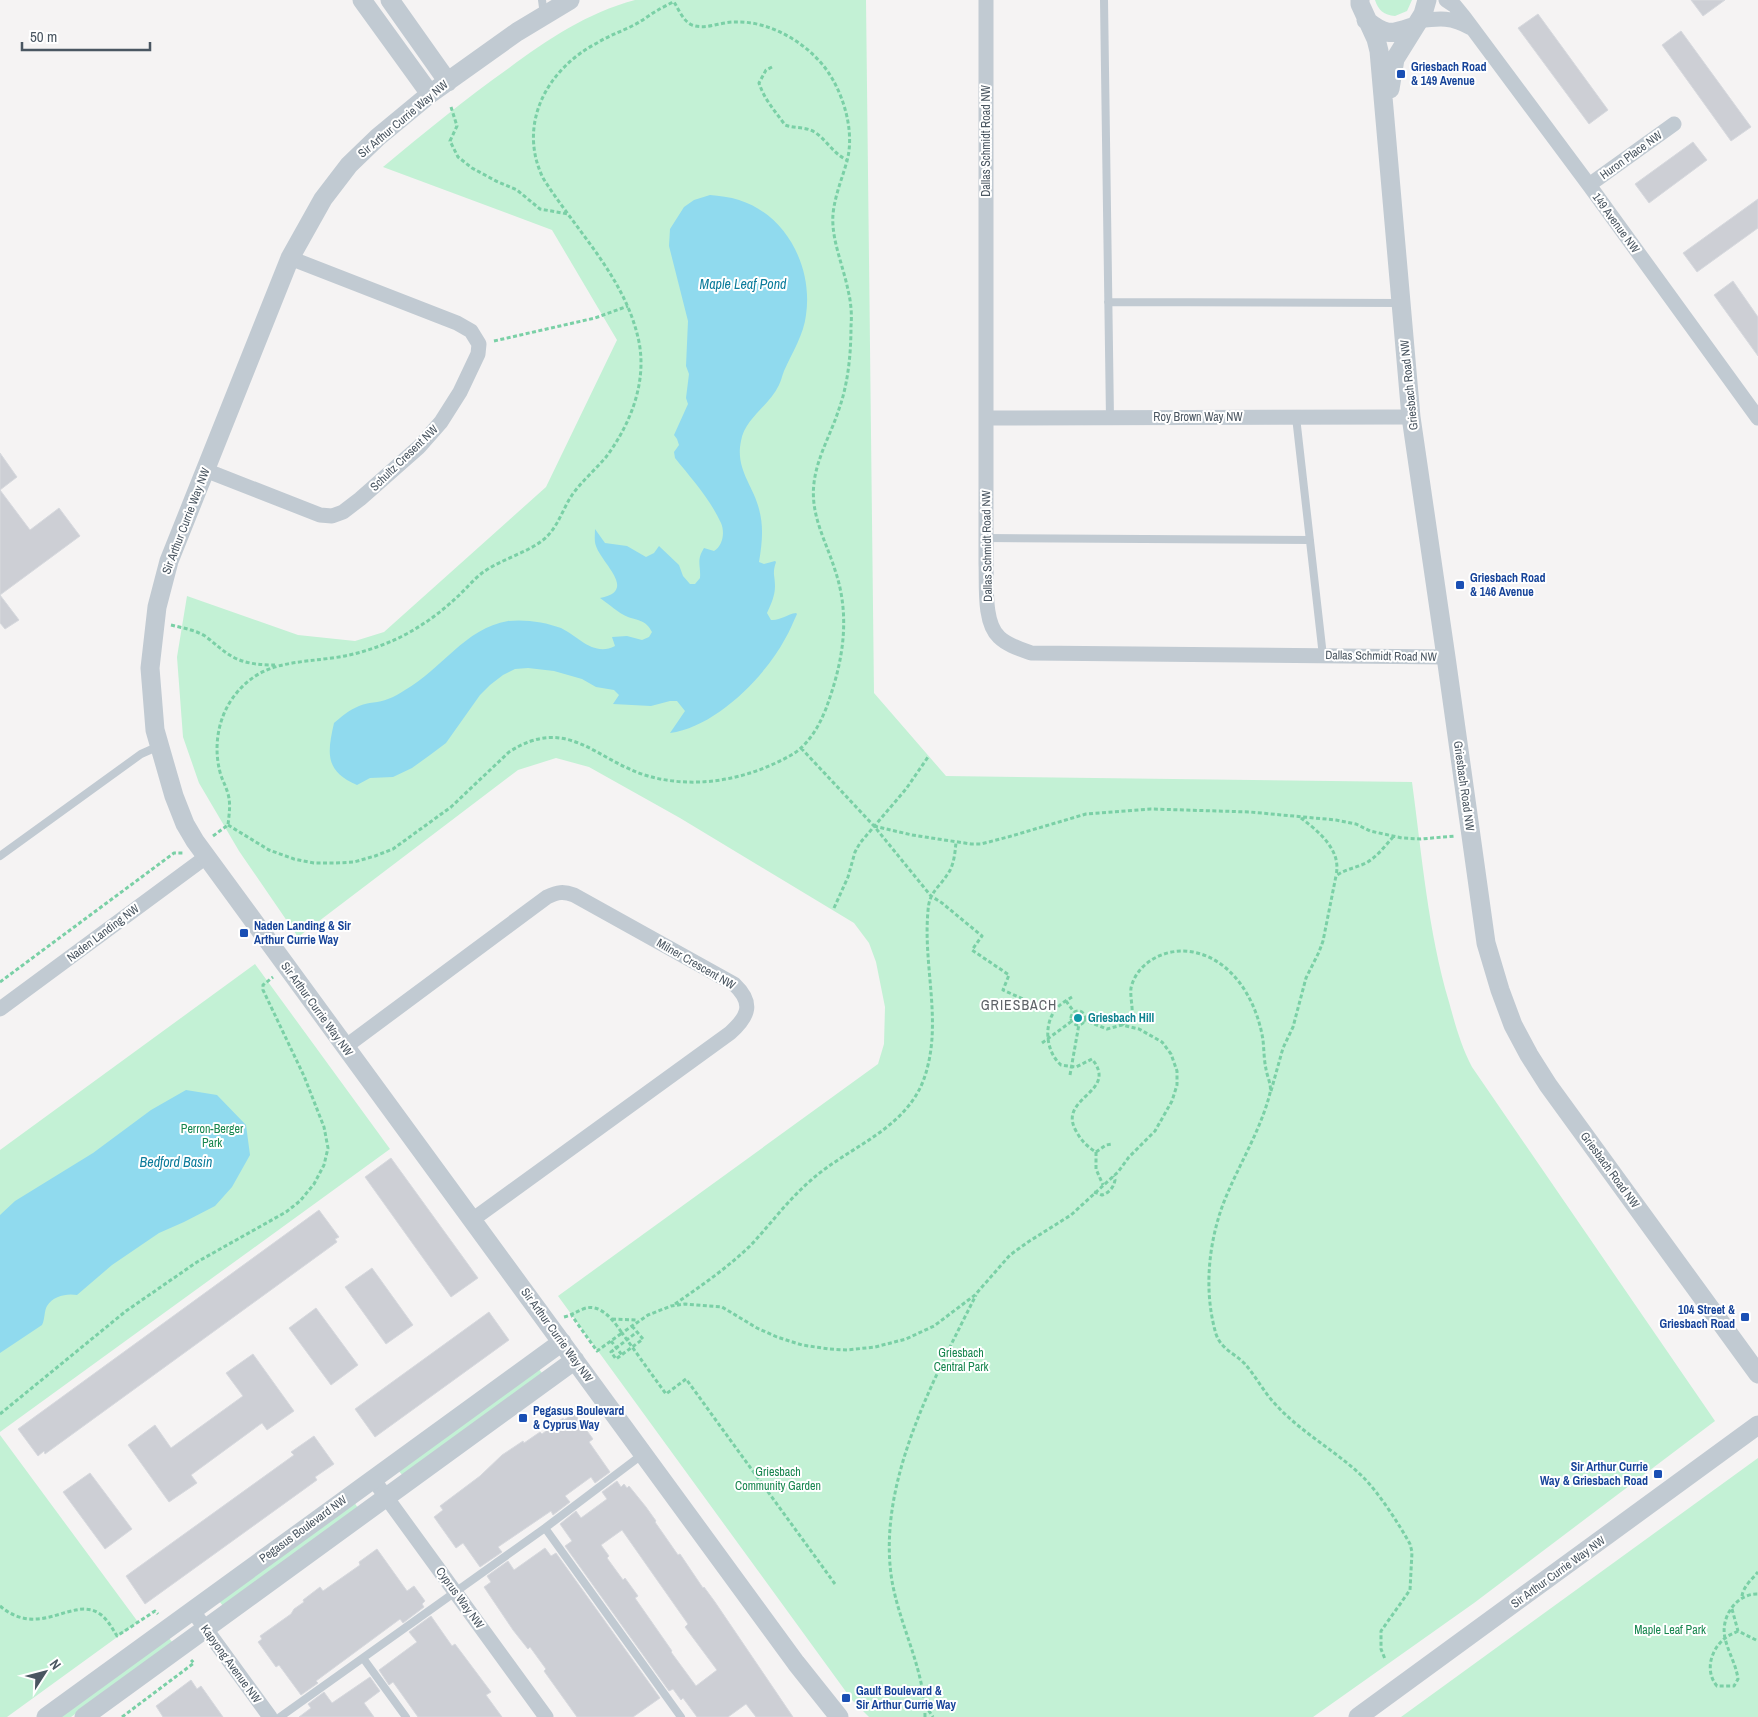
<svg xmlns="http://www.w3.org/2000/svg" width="1758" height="1717" viewBox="0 0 1758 1717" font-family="'Archivo Narrow',sans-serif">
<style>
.green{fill:#c3f1d5}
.water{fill:#90daee}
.building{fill:#cdcfd5;stroke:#d7d9de;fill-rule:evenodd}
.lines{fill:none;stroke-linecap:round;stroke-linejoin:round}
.path{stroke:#7ad0a6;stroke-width:3;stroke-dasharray:4 2.5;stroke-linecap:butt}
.service{stroke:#c1cad2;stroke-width:8}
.minor{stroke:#c1cad2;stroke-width:15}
.tertiary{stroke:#c1cad2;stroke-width:19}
.transit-dot{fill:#1a4fb4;stroke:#fff;stroke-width:2}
.culture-dot{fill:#0f9aa8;stroke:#fff;stroke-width:2}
.labels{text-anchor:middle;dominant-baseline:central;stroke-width:4;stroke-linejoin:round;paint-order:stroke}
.transit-label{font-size:12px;font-weight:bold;fill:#164399;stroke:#fff;text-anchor:start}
.street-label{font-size:12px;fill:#4a5661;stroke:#fff}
.culture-label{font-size:12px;font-weight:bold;fill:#0d838f;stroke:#fff;text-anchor:start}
.park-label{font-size:12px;fill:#17864f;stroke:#fff}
.water-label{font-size:14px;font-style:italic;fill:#0c7c9b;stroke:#fff}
.neighbourhood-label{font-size:14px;letter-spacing:1px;fill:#5f6368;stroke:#fff}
</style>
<rect width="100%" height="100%" fill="#f5f3f3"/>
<path class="green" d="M635,0H866L874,693L946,776L1412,782C1422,856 1428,931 1449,1002C1455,1024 1461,1046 1472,1067L1715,1421L1474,1603L1313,1717H869L852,1700L558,1296L878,1064L884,1044L885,1007L876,962L869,943L854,923L680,818L589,767L556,758L518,770L298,937L239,851L199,783L183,737L177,657L187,596L298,635L355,641L384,632L546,487L617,340L552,230L383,167C424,133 465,99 509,68C548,39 587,13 635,0Z
M1375,0H1412L1407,11L1395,16C1384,15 1378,10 1375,0Z
M255,964L390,1149L0,1432V1150Z
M538,1368L542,1373L403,1476L398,1470Z
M0,1435L138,1622L7,1717H0Z
M1758,1458V1717H1401Z
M354,1502L358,1508L223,1606L219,1601Z
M168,1637L173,1643L71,1717H59Z"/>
<path class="water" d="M710,195C719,196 730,197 739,200C787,215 813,268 806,315C804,334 792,353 784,371C782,376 781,381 779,385C769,406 745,418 741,441C735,469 753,485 759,509C764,527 762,544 759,562L764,564L775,561L776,562C772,574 775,575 775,586C775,596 771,604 767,613L771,620C780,621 787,614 796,613L797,614C793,622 790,631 785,639C764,678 715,727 670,733L685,711L677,701H670L651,706L613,704L619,695L614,690L596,687L582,679L554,671L528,668L515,669L503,675L490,685L480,695L446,743L430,755L412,768L393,777L370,778L357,785C325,771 327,754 334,723C341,717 349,710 359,706C368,702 379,703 388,699C394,697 400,693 405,690C441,670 465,628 508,621C525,619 545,622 561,628C579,637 594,657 615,646L612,637L627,636L642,640L649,637L652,632C646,620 639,621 628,617C618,613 609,604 600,598C638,591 602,564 596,546C594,541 595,534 595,529L605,543L627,546L646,557L654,553L659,546L679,565L683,576L690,584H695L700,578C701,565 696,561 704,548L714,551C723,546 725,532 721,523C710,499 691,478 675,458L674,452L679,445L677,439L674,435L688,404L686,398L689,374L686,366L688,321L669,246L670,229L684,207L694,200Z
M186,1090L217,1095L246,1125L250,1155L232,1187L215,1206L184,1222L159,1233L112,1265L77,1295C67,1293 53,1296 47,1306C44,1311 45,1319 42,1325L0,1353V1215L15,1201L93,1153L151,1110Z"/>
<path class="building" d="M1691,0H1725L1703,16Z
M1538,14L1608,110L1589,124L1518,28Z
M1681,31L1751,127L1731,141L1662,45Z
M1693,142L1707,160L1649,203L1635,184Z
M1758,199V228L1697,272L1683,253Z
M1733,281L1758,317V356L1714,295Z
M0,453L17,477L0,490L30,530L59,508L80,536L0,595L19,620L5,629L0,623Z
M391,1158L478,1278L451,1297L365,1177Z
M319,1210L339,1237L335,1239L337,1242L45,1454L44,1451L38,1456L18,1429Z
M372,1268L413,1325L386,1344L345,1287Z
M316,1308L358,1365L331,1385L289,1328Z
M489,1312L509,1340L375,1437L355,1409Z
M253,1354L294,1411L267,1430L262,1423L191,1475L197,1483L169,1502L128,1445L155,1425L171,1448L243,1396L226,1373Z
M574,1413L593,1439L589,1442L610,1472L595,1483L591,1477L565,1496L570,1502L553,1515L551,1511L498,1547L502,1552L480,1567L463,1543L456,1548L434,1517L443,1510L440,1506L480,1476L502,1455L523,1441L524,1443L540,1432L542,1434L563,1418L564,1420Z
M314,1436L334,1464L315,1477L317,1480L145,1604L126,1576L294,1455L291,1452Z
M90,1473L132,1529L105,1549L63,1492Z
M617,1481L621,1487L624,1484L627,1488L629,1486L646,1507L656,1521L655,1522L678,1555L680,1554L703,1588L704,1587L715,1602L793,1717H756L746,1704L728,1717H697L683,1698L681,1700L673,1689L669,1691L565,1546L572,1541L560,1524L576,1511L581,1518L607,1499L602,1492ZM622,1530L688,1624L685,1627L717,1670L696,1686L671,1652L672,1651L635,1598L638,1596L625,1578L623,1580L607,1558L609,1556L601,1545Z
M545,1548L551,1556L556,1553L660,1698L633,1717H577L544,1671L546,1669L530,1647L528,1649L513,1630L484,1587L491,1582L487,1576L508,1561L514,1570Z
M377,1549L407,1591L414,1586L425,1601L422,1604L424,1607L403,1623L400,1619L316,1681L318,1683L301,1695L279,1665L276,1667L258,1642L262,1639L260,1636L291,1614L294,1609L304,1602L303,1600L320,1587L323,1591L330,1586L360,1565L359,1562Z
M431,1616L452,1646L455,1644L491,1692L486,1695L502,1717H418L393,1682L389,1685L379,1670L417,1642L409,1632Z
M370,1677L380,1691L364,1703L374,1717H299L311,1708L308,1704L324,1692L332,1703Z
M191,1680L197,1689L201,1686L223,1717H163L156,1706Z"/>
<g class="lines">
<path class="path" d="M772,67L766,70L759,83C764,99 775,111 785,125C795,129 806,126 816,133C828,142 834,154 847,160
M451,107L457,126L450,141L458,157L472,168L496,181L517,190L540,209L568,214
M494,341L595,318L628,306
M171,625C183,628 195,630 205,636C216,644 224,653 237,659C249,664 261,665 275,665
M801,748L874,826L931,896L942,903L982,936L972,950L1009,975L1003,990L1034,1004L1056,1010
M1301,818C1318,831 1342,850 1336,875
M228,825L269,850L294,859L314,863H336L354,862L375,856L393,849L451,807L509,752C568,714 596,761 648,776C697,790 750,779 793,754C811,743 823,719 829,700C844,657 850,614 835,570C826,541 810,515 814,483C817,457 831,434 839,409C848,384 851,354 851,326C852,315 851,302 848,290C843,265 831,239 833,214C835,195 842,179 847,161C854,135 846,103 833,80C815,47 772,20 734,22C720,22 706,30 692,25C683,21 679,10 674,2
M874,826L912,835L971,844H981L1008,837L1086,814L1151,809L1250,812L1336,820L1356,824L1370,831L1402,838L1421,839L1455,836
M213,836L228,825C229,815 231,804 228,794C226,786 222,780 220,772C214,749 217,723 230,702C258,659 295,664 339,657C357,654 376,648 392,641C415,631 438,615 456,598C465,590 473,580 482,573C501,559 525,554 543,540C558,528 562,510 572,495C582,481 595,470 606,457C630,425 647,383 639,342C626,278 576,231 543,178C517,124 547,69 597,43C608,36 620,32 632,26C641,22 649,15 658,10C663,7 670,4 674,1
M834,908L848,877L855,852L860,843L906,789L928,757
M0,982L174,853H184
M1072,997C1067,1000 1060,1004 1056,1009C1043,1025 1046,1052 1061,1065L1076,1067L1092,1059C1119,1092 1059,1097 1075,1129C1080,1139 1086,1146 1096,1152
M1066,1001L1074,1012
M1071 1018a7 7 0 1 1 14 0a7 7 0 1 1-14 0Z
M1122,1025L1132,1016C1133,1007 1130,997 1131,988C1137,961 1168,947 1193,952C1234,960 1257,1002 1263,1040C1264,1050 1264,1060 1266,1069C1267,1076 1272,1086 1270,1093C1260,1133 1236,1169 1222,1207C1208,1247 1204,1293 1216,1334C1221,1349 1234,1353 1244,1363C1256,1376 1264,1393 1277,1406C1302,1433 1336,1451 1363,1477C1379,1493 1399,1524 1410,1544L1412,1552L1410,1590L1381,1631V1649L1385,1659
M1042,1043L1072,1021
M1070,1075L1079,1024
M1271,1091L1283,1048L1293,1027L1306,978L1319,952L1323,941L1336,876C1345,869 1356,868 1366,863C1377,857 1385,846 1393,837
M1096,1152V1169L1103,1185
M1096,1152L1106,1145L1112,1144
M1094,1192L1102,1195C1109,1193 1114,1187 1115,1180L1113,1176
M675,1304C701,1286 727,1268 750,1246C770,1225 787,1201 809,1182C849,1145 912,1129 927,1069C941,1018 923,963 928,911C929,892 938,889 947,875C954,866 955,853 956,842
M564,1317C572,1315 576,1312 583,1309C600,1302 614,1321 622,1333L597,1351L572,1316
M612,1319L638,1320
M632,1326L643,1339L616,1359L611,1352L637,1332
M611,1341L622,1355
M0,1414L126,1311L197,1262L286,1212L300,1201L314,1184L324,1165L328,1148L324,1127L304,1076L263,990V985L273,977
M835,1584L686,1379L666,1394L622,1333L648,1315L671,1306L685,1304L722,1307L757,1328L777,1337L802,1345L829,1349L847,1350L875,1347L906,1339L934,1326L975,1295L1010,1255L1028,1242L1071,1215L1118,1172L1129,1157L1155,1131L1172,1101L1177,1085V1071L1171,1054L1162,1042L1139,1029L1122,1025L1107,1029L1084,1020
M1742,1596C1743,1587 1752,1579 1758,1572
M0,1606C40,1640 73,1595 100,1614C108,1620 112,1628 117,1636L155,1611L158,1614
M1732,1609L1738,1631L1758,1641
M1738,1631C1733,1634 1728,1635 1724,1639C1710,1651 1705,1672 1717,1686H1734L1738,1679C1736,1664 1728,1652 1725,1638C1720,1617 1737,1593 1758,1594
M925,1705L933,1717
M122,1717L194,1663L191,1660
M925,1717C925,1670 900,1627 892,1581C876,1484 934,1379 976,1295"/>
<path class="service" d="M542,0L544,15
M1104,0L1110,418
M1108,302L1401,303
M1296,417L1323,656
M986,538L1310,540
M0,856L141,754L159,746
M545,1528L681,1717
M363,1658L406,1717
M280,1717L545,1528L643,1454"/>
<path class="minor" d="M986,0V564C987,584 983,622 999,637C1007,645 1020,649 1031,653L1446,657
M1446,0L1455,6L1464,17L1589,185L1758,418
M1418,21C1440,18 1452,17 1471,28
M1589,185L1674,124
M986,418L1411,417
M205,470L320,515L332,516L343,512L360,499L419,447L441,422L460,392L478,354L479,344L471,331L457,323L290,258
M0,1009L206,857
M345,1047L547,897C558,892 563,891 574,895L734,984C754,1003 749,1016 730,1033L472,1220
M373,1479L546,1717
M192,1610L270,1717"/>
<path class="tertiary" d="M362,0L430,94
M390,0L448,82
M570,0L517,32L430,94L378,137L349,165L323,199L290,258L169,561L157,607L150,668L155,730L174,796L185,824L195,841L796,1663L839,1717
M1360,0V4L1376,39L1379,51L1411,417L1446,657L1486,943L1500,990L1513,1025L1529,1055L1548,1085L1758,1374
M1366,20C1387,37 1391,34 1415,26
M1390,89L1395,59L1423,14L1427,0
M46,1717L562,1342
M84,1717L575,1360
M1358,1717L1758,1425"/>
</g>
<g class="transit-dot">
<rect x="1396" y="69" width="10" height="10" rx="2.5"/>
<rect x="1455" y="580" width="10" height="10" rx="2.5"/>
<rect x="239" y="928" width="10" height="10" rx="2.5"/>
<rect x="1740" y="1312" width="10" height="10" rx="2.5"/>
<rect x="518" y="1413" width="10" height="10" rx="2.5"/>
<rect x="1653" y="1469" width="10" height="10" rx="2.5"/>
<rect x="841" y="1693" width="10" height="10" rx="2.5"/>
</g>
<circle class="culture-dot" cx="1078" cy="1018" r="5"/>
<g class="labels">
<g class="transit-label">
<text x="1411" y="67">Griesbach Road<tspan x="1411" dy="14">&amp; 149 Avenue</tspan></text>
<text x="1470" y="578">Griesbach Road<tspan x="1470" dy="14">&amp; 146 Avenue</tspan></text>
<text x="254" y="926">Naden Landing &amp; Sir<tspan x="254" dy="14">Arthur Currie Way</tspan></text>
<text x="1735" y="1310" text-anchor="end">104 Street &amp;<tspan x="1735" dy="14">Griesbach Road</tspan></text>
<text x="533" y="1411">Pegasus Boulevard<tspan x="533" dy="14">&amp; Cyprus Way</tspan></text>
<text x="1648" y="1467" text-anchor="end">Sir Arthur Currie<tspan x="1648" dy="14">Way &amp; Griesbach Road</tspan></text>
<text x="856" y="1691">Gault Boulevard &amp;<tspan x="856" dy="14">Sir Arthur Currie Way</tspan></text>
</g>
<g class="street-label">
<text transform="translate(403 119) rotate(-40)">Sir Arthur Currie Way NW</text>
<text transform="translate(986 141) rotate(-90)">Dallas Schmidt Road NW</text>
<text transform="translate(1631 155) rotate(-36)">Huron Place NW</text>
<text transform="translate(1616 223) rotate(54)">149 Avenue NW</text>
<text transform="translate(1409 385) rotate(-96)">Griesbach Road NW</text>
<text x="1198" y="417">Roy Brown Way NW</text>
<text transform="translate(404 458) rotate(-44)">Schultz Cresent NW</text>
<text transform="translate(186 521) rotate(-69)">Sir Arthur Currie Way NW</text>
<text transform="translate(987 546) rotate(-91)">Dallas Schmidt Road NW</text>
<text transform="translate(1381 656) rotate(1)">Dallas Schmidt Road NW</text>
<text transform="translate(1464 786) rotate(82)">Griesbach Road NW</text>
<text transform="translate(103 933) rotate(-37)">Naden Landing NW</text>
<text transform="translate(696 964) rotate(30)">Milner Crescent NW</text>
<text transform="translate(317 1009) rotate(54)">Sir Arthur Currie Way NW</text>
<text transform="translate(1610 1170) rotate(54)">Griesbach Road NW</text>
<text transform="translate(557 1335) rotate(54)">Sir Arthur Currie Way NW</text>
<text transform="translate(303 1529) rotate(-36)">Pegasus Boulevard NW</text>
<text transform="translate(1558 1572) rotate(-36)">Sir Arthur Currie Way NW</text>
<text transform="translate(460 1598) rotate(54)">Cyprus Way NW</text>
<text transform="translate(231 1664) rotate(54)">Kapyong Avenue NW</text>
</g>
<g class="culture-label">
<text x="1088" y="1018">Griesbach Hill</text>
</g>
<g class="park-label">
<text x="212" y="1129">Perron-Berger<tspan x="212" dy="14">Park</tspan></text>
<text x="961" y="1353">Griesbach<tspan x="961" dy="14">Central Park</tspan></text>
<text x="778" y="1472">Griesbach<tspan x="778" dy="14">Community Garden</tspan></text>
<text x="1670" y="1630">Maple Leaf Park</text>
</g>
<g class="water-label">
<text x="743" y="284">Maple Leaf Pond</text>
<text x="176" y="1162">Bedford Basin</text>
</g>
<g class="neighbourhood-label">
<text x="1019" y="1005">GRIESBACH</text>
</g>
</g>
<g transform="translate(45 1672) rotate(54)" stroke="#ffffff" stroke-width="4" paint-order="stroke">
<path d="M0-4L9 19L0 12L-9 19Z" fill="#4a5661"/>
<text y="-8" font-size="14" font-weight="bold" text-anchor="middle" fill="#4a5661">N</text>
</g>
<path d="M22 42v8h128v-8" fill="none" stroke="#4a5661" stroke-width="2.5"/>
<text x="30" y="42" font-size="15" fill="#4a5661" stroke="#ffffff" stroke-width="4" paint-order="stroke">50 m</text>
</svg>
